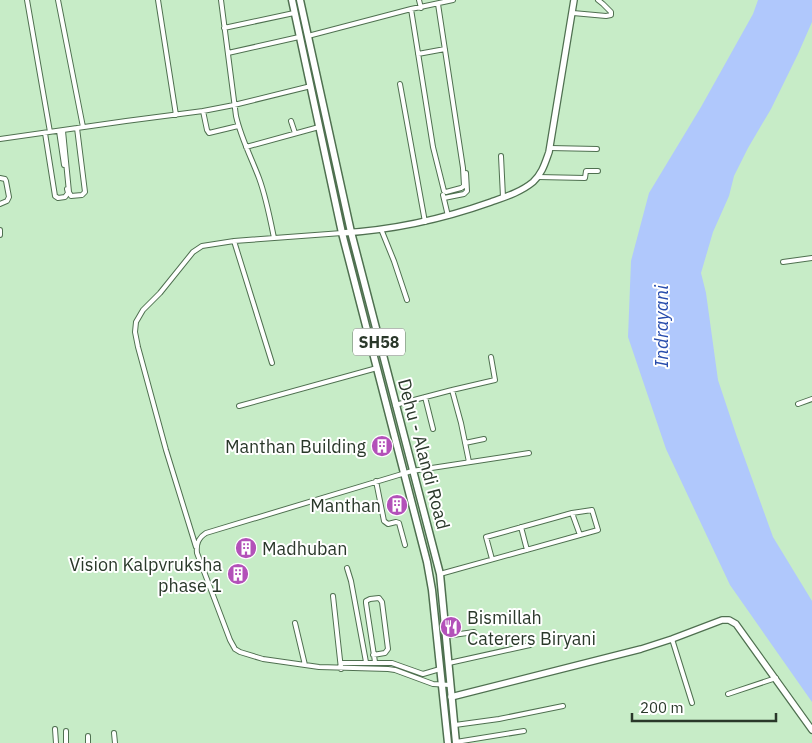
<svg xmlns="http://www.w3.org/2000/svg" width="812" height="743" viewBox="0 0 812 743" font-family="'IBM Plex Sans',sans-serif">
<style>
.water{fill:#b0c8fc}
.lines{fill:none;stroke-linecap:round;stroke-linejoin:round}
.street-casing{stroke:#4f7050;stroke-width:6}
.secondary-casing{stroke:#4f7050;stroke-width:8}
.primary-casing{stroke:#4f7050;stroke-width:9}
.street{stroke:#fff;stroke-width:4}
.secondary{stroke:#fff;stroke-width:5.5}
.primary{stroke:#fff;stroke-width:6}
.labels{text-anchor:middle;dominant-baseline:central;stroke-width:4;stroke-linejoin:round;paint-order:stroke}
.shield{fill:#fff;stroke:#6a746a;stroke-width:1}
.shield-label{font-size:16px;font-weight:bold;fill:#2a382a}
.poi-label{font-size:18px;fill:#2a382a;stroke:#fff;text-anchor:end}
.street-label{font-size:18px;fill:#2a382a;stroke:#fff}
.water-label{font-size:19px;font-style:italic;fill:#284cac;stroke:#fff}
</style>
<rect width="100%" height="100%" fill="#c7ecc7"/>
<path class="water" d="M758,0H812V22L798,54L771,109L748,148L734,176L729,196L713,232L701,273L706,293L718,380L737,437L773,537L812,601V702L730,585L666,449L628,337L631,261L649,193L701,107L753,14Z"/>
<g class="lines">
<g class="street-casing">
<path id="street" d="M27,0L50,132
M58,0L83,127
M158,0L176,115
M221,0L236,116C241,138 251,157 259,178C266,197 270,218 274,238
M419,0L421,8
M411,9L433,147L444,191L446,192L461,188L464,186L463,168L438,4
M573,13L606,16L611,15V12L603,4L598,0
M224,28L294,13
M308,36L411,9L453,0
M228,53L299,37
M418,54L445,49
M400,84L425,222
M203,111L207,130L209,133L238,126
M291,121L295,133
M59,131L64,165
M63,131L69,192L71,196L82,195L85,192L77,128
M45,133L55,196L58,198L65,197L68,193L67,189
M0,139L126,121L203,111L234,105L311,86
M246,147L319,127
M550,148L597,149
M501,156L503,197
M538,177L585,178L586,171H598
M0,178L5,179L6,181L9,197L7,201L0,204
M443,195L448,216
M444,198L464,194L467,191L466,173
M381,229L394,261L407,300
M0,230V235
M234,241L272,363
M783,262L812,258
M452,390L461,423L469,462
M425,397L433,429
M798,404L812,399
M395,405L452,390L495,380L491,357
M239,406L377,368
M465,443L484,439
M376,481L384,521L388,524L396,522L399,523L405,545
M572,513L580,535
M521,527L527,550
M196,547L166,450L138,347L135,332L136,322L143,310L160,293L193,252L202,246L234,241L342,233
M347,568L351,581L366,662
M440,574L598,530L592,510L572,513L486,537L492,559
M333,596L341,669
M295,623L305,665
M446,636L474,632
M672,639L692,703
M373,655L385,653L388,649L382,602L379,598L370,599L366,601V603L375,662
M341,663H392L423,674L440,669
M449,663L530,645
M450,685L433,684L395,670L388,669L319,667L263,659L240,652L235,649L230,640L197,553C196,544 198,538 206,533L412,471L529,453
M728,694L776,678
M455,725L499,719L563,706
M55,729L56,743
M66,731V743
M114,733L115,743
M88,736V743
M456,742L524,731"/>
</g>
<g class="secondary-casing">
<path id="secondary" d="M342,233C394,230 443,219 491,202C505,197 521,192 533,182C542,174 545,163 549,152L574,0
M451,697L641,649L672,639L722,620H729L736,624L812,730"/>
</g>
<g class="primary-casing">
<path id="primary" d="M292,0L342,233L427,562L432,590L448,743
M300,0L351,232L440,574L456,743"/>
</g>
<use href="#street" class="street"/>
<use href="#secondary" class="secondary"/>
<use href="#primary" class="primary"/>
</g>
<defs>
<g id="building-disc" transform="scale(1.125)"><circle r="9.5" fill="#b351b9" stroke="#fff"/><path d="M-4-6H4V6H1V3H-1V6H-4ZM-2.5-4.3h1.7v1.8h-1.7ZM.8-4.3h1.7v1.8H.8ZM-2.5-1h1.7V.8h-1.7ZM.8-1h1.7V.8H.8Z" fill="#fff"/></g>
<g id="restaurant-disc" transform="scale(1.125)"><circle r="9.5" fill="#b351b9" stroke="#fff"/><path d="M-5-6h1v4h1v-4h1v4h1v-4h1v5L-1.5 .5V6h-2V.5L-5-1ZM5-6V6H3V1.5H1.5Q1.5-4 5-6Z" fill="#fff"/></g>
</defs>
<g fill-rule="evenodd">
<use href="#building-disc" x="382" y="446"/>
<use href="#building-disc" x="397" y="505"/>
<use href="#building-disc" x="246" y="548"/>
<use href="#building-disc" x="238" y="574"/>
<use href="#restaurant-disc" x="451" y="627"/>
</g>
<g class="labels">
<rect class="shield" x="353" y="328.5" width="52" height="27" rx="4"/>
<g class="shield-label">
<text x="379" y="342">SH58</text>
</g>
<g class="poi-label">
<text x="366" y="446">Manthan Building</text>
<text x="381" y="505">Manthan</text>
<text x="262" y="548" text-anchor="start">Madhuban</text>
<text x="222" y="564">Vision Kalpvruksha<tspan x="222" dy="21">phase 1</tspan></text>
<text x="467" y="617" text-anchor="start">Bismillah<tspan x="467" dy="21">Caterers Biryani</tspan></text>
</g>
<g class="street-label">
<text transform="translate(424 454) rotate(75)">Dehu - Alandi Road</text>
</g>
<g class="water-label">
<text transform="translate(661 326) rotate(-90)">Indrayani</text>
</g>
</g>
<path d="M632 713v8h144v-8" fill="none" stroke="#2a382a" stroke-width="2.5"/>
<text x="640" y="713" font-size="15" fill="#2a382a" stroke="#ffffff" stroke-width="4" paint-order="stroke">200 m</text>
</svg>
